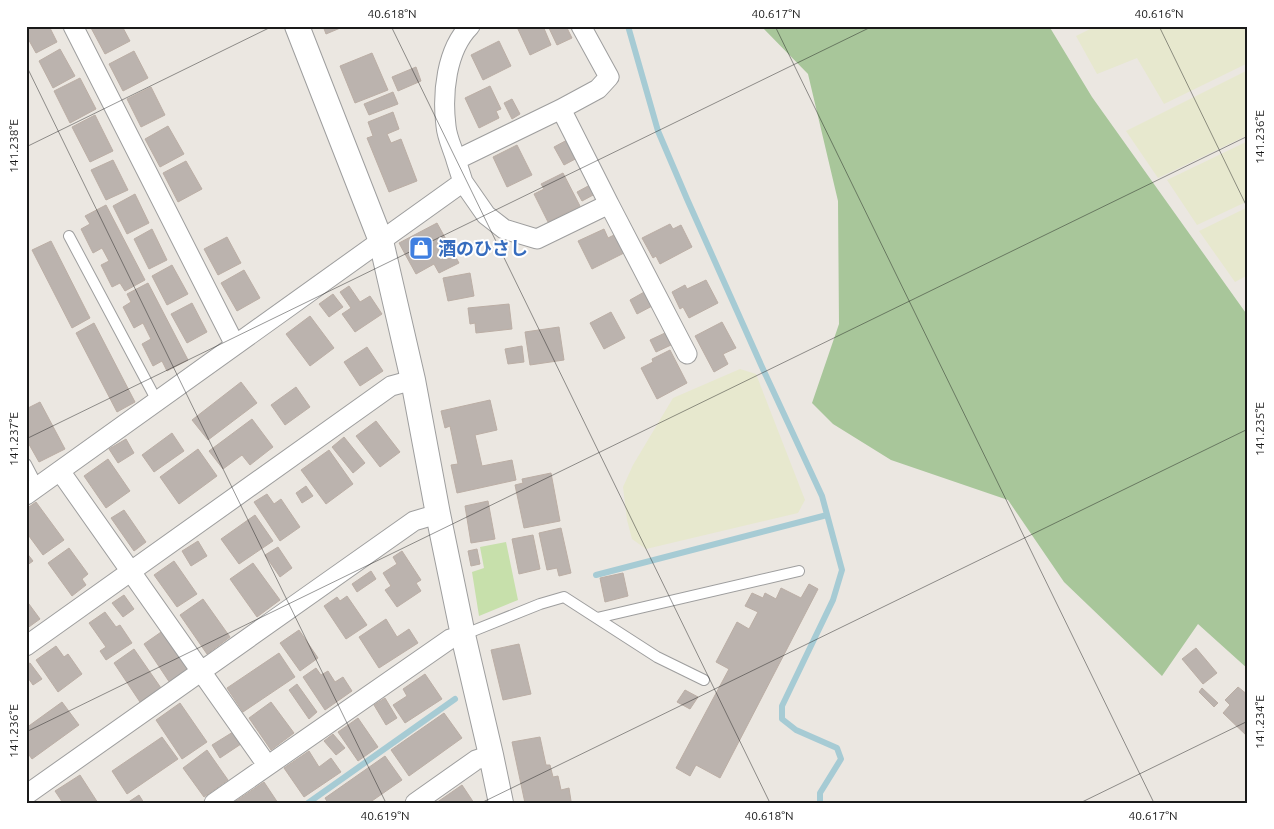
<svg xmlns="http://www.w3.org/2000/svg" width="1274" height="829" viewBox="0 0 1274 829" font-family="Ubuntu,'Noto Sans JP',sans-serif">
<style>
.farmland{fill:#e7e8ce}
.grass{fill:#c7e0ab}
.forest{fill:#a8c69a}
.lines{fill:none;stroke-linecap:round;stroke-linejoin:round}
.stream{stroke:#a6cbd4;stroke-width:6}
.building{fill:#bbb3ae;stroke:#bbaea5}
.service-casing{stroke:#9e9e9e;stroke-width:12}
.minor-casing{stroke:#9e9e9e;stroke-width:21}
.tertiary-casing{stroke:#9e9e9e;stroke-width:26}
.service{stroke:#fff;stroke-width:10}
.minor{stroke:#fff;stroke-width:19}
.tertiary{stroke:#fff;stroke-width:24}
.ticks{fill:none;stroke:#1a1a1a;stroke-width:1;stroke-opacity:0.45}
.labels{text-anchor:middle;dominant-baseline:central;stroke-width:4;stroke-linejoin:round;paint-order:stroke}
.shop-label{font-size:18px;font-weight:bold;fill:#366cbe;stroke:#fff;text-anchor:start}
.neatline{fill:none;stroke:#1a1a1a;stroke-width:2}
.ticks-label{font-size:12px;text-anchor:middle;fill:#1a1a1a}
</style>
<rect width="100%" height="100%" fill="#ebe7e1"/>
<path class="farmland" d="M1096,26H1248V63L1164,104L1137,58L1097,74L1076,36Z
M1248,70V135L1158,178L1126,131Z
M1248,141V201L1197,225L1167,180Z
M1248,207V275L1235,282L1199,231Z
M740,369L756,374L805,500L798,513L646,549L632,539L627,520L623,487L633,465L673,398Z"/>
<path class="grass" d="M506,542L518,600L479,616L472,572L484,568L480,547Z"/>
<path class="forest" d="M761,26H1049L1092,97L1248,316V669L1198,624L1162,676L1064,582L1008,500L891,460L833,424L812,403L839,324L838,201L808,74Z"/>
<g class="lines">
<path class="stream" d="M628,26L658,131L687,199L762,367L822,496L842,570L833,600L782,706V719L796,730L837,748L841,759L820,793V803
M596,575L827,515
M308,803L455,699"/>
</g>
<path class="building" d="M26,26H49L57,42L36,53L26,35Z
M90,26H122L130,41L105,54Z
M323,26H345L326,34Z
M543,26L551,45L530,55L517,27Z
M548,26H566L572,38L557,45Z
M499,41L511,66L483,80L471,55Z
M60,49L75,76L53,88L39,61Z
M134,51L148,78L123,91L109,64Z
M372,53L388,90L355,103L340,66Z
M416,67L421,81L398,91L392,77Z
M80,78L96,109L70,123L54,91Z
M490,86L501,109L496,111L499,118L479,128L465,98Z
M151,87L165,115L141,127L127,99Z
M393,92L398,104L369,115L364,104Z
M512,99L520,114L512,119L504,103Z
M393,112L399,129L387,134L391,143L401,139L417,181L389,192L367,138L373,136L368,122Z
M95,115L113,151L90,162L72,127Z
M168,126L184,154L160,167L145,139Z
M569,139L579,157L564,165L554,147Z
M517,145L532,175L507,187L493,157Z
M113,160L128,190L106,200L91,170Z
M186,161L202,189L178,202L163,173Z
M563,173L580,206L548,222L534,194L544,189L541,184Z
M590,185L595,194L582,201L577,192Z
M135,194L149,223L127,234L113,206Z
M106,205L145,280L125,291L120,283L112,287L101,265L109,261L102,248L93,253L81,229L90,224L85,216Z
M437,223L459,263L439,273L434,264L416,274L399,243Z
M670,224L673,229L681,225L692,247L660,264L656,256L653,258L642,238Z
M152,229L167,260L149,269L134,239Z
M604,229L608,238L614,235L624,253L592,269L578,241Z
M227,237L241,263L218,275L204,249Z
M51,241L90,318L72,328L32,250Z
M172,265L188,294L167,305L152,276Z
M244,270L260,298L237,311L221,283Z
M470,273L474,296L448,301L443,278Z
M706,280L718,303L689,318L683,307L680,309L672,292L685,285L687,289Z
M148,283L188,360L167,371L162,361L153,366L142,344L151,339L143,323L134,328L123,307L131,302L127,294Z
M349,286L360,302L370,296L382,314L355,332L342,314L351,308L340,292Z
M646,291L654,305L637,314L630,300Z
M333,294L343,307L329,317L319,304Z
M192,303L207,332L187,343L171,314Z
M509,304L512,329L476,333L475,323L470,324L468,308Z
M611,312L625,338L604,349L590,323Z
M310,316L334,348L310,366L286,334Z
M722,322L736,348L723,354L728,364L714,372L695,336Z
M94,323L135,402L117,412L76,333Z
M559,327L564,360L530,365L525,332Z
M665,333L671,345L656,352L650,340Z
M522,346L524,362L508,364L505,349Z
M367,347L383,371L360,386L344,362Z
M670,350L687,383L657,399L641,368L653,362L652,359Z
M241,382L257,403L208,440L192,420Z
M296,387L310,407L285,425L271,405Z
M490,400L497,430L475,435L482,466L512,460L516,480L457,493L451,465L458,464L450,426L445,428L441,411Z
M40,402L65,449L39,462L26,439V409Z
M252,419L273,447L250,465L242,455L223,469L209,451Z
M376,421L400,452L380,467L356,436Z
M172,433L184,451L154,472L142,455Z
M344,437L365,463L353,473L332,447Z
M126,439L134,453L118,463L109,449Z
M198,449L217,476L179,504L160,477Z
M329,450L353,484L326,504L301,470Z
M108,459L130,491L106,508L84,476Z
M551,473L560,521L524,528L515,485L523,483L522,479Z
M306,486L313,496L302,503L296,493Z
M267,494L274,504L281,499L300,527L280,541L254,502Z
M488,501L495,539L471,543L465,506Z
M36,502L64,540L43,555L26,532V509Z
M124,510L146,542L134,551L111,518Z
M255,515L273,541L239,564L221,539Z
M561,528L571,573L559,576L557,568L547,570L539,533Z
M533,535L540,569L519,574L512,539Z
M198,541L207,556L191,566L182,551Z
M278,547L292,568L280,577L265,555Z
M69,548L88,574L82,579L86,585L72,596L48,563Z
M477,549L480,564L471,566L468,551Z
M402,551L421,580L416,583L421,591L397,607L385,590L391,586L383,573L397,564L393,557Z
M26,552L33,561L26,566Z
M174,561L197,594L177,607L154,575Z
M253,563L280,600L257,617L230,579Z
M371,571L376,579L357,592L352,584Z
M623,573L628,596L605,602L600,578Z
M809,584L818,589L720,778L696,765L690,776L676,768L729,669L716,662L737,622L749,629L758,612L745,606L752,593L763,598L765,593L776,599L781,588L801,598Z
M124,595L134,609L123,617L112,603Z
M347,596L367,625L346,639L324,606L337,597L340,601Z
M203,599L230,637L207,654L180,615Z
M26,600L40,619L26,629Z
M105,612L116,627L120,625L132,643L106,660L100,651L106,647L89,623Z
M386,619L397,637L409,629L418,643L379,668L359,637Z
M164,630L190,670L170,683L144,644Z
M299,630L318,658L300,671L280,643Z
M519,644L531,694L503,700L491,650Z
M56,646L64,657L68,654L82,674L58,692L36,660Z
M1196,648L1217,673L1203,684L1182,659Z
M134,649L161,688L140,702L114,663Z
M279,653L295,677L243,712L227,688Z
M30,663L42,679L33,685L26,675V665Z
M316,668L321,675L328,671L335,682L343,677L352,691L325,710L303,677Z
M425,674L442,699L405,723L393,705L407,696L403,689Z
M297,684L317,712L309,719L289,690Z
M1238,687L1248,695V737L1223,713L1230,705L1225,700Z
M1202,688L1218,703L1214,707L1199,692Z
M685,690L698,697L690,709L677,702Z
M385,698L397,718L386,725L374,705Z
M62,702L79,725L32,759L26,751V728Z
M271,702L294,733L271,750L249,718Z
M180,703L207,742L182,759L156,720Z
M444,713L462,738L409,776L391,750Z
M358,718L378,747L358,761L338,732Z
M233,732L241,744L220,758L212,745Z
M333,734L345,748L336,755L324,741Z
M162,737L178,759L127,794L112,771Z
M540,737L546,765H550L553,777L558,776L561,790L569,788L571,801L561,803H525L512,742Z
M207,750L228,780L204,797L183,768Z
M309,751L319,767L331,758L341,772L304,797L284,768Z
M385,756L402,780L369,803H328L325,798Z
M80,775L98,803H63L55,791Z
M264,782L278,803H233Z
M462,785L474,803H436Z
M139,795L144,803H127Z"/>
<g class="lines">
<g class="service-casing">
<path id="service" d="M69,236L157,401
M26,464L38,487
M597,618L799,571
M463,635L540,604L564,597L657,657L704,680"/>
</g>
<g class="minor-casing">
<path id="minor" d="M73,26L235,345
M456,160C453,149 447,138 446,126C442,94 446,50 470,26
M463,182L486,215L504,229L537,239L609,204L561,109
M609,204L687,354
M60,471L267,765
M26,495L463,182L456,160L561,109L598,89L609,77L581,26
M26,646L391,386L413,380
M26,795L414,521L438,514
M214,803L450,639L463,635
M415,803L476,760L491,755"/>
</g>
<g class="tertiary-casing">
<path id="tertiary" d="M297,26L381,241L413,380L438,514L463,635L491,755L501,803"/>
</g>
<use href="#service" class="service"/>
<use href="#minor" class="minor"/>
<use href="#tertiary" class="tertiary"/>
</g>
<path class="ticks" d="M391,26L770,803M775,26L1154,803M1159,26L1248,209M26,65L386,803M26,147L273,26M26,439L873,26M26,732L1248,136M481,803L1248,429M1080,803L1248,721"/>
<defs>
<g id="shop-square" transform="scale(1.25)"><rect x="-9" y="-9" width="18" height="18" rx="4" fill="#3f7fe0" stroke="#fff"/><path d="M-5-2.5h2.3a2.7 3.5 0 0 1 5.4 0H5L5.5 6h-11ZM-1.5-2.5h3a1.5 2.3 0 0 0-3 0Z" fill="#fff"/></g>
</defs>
<g fill-rule="evenodd">
<use href="#shop-square" x="421" y="248"/>
</g>
<g class="labels">
<g class="shop-label">
<text x="438" y="248">酒のひさし</text>
</g>
</g>
<rect width="1274" height="829" fill="none" stroke="#ffffff" stroke-width="55"/>
<rect x="28" y="28" width="1218" height="774" class="neatline"/>
<g class="ticks-label">
<text x="392" y="18">40.618°N</text>
<text x="776" y="18">40.617°N</text>
<text x="1159" y="18">40.616°N</text>
<text transform="translate(1260 137) rotate(-90)" y="4">141.236°E</text>
<text transform="translate(14 146) rotate(-90)" y="4">141.238°E</text>
<text transform="translate(1260 429) rotate(-90)" y="4">141.235°E</text>
<text transform="translate(14 439) rotate(-90)" y="4">141.237°E</text>
<text transform="translate(1260 722) rotate(-90)" y="4">141.234°E</text>
<text transform="translate(14 731) rotate(-90)" y="4">141.236°E</text>
<text x="385" y="820">40.619°N</text>
<text x="769" y="820">40.618°N</text>
<text x="1153" y="820">40.617°N</text>
</g>
</svg>
